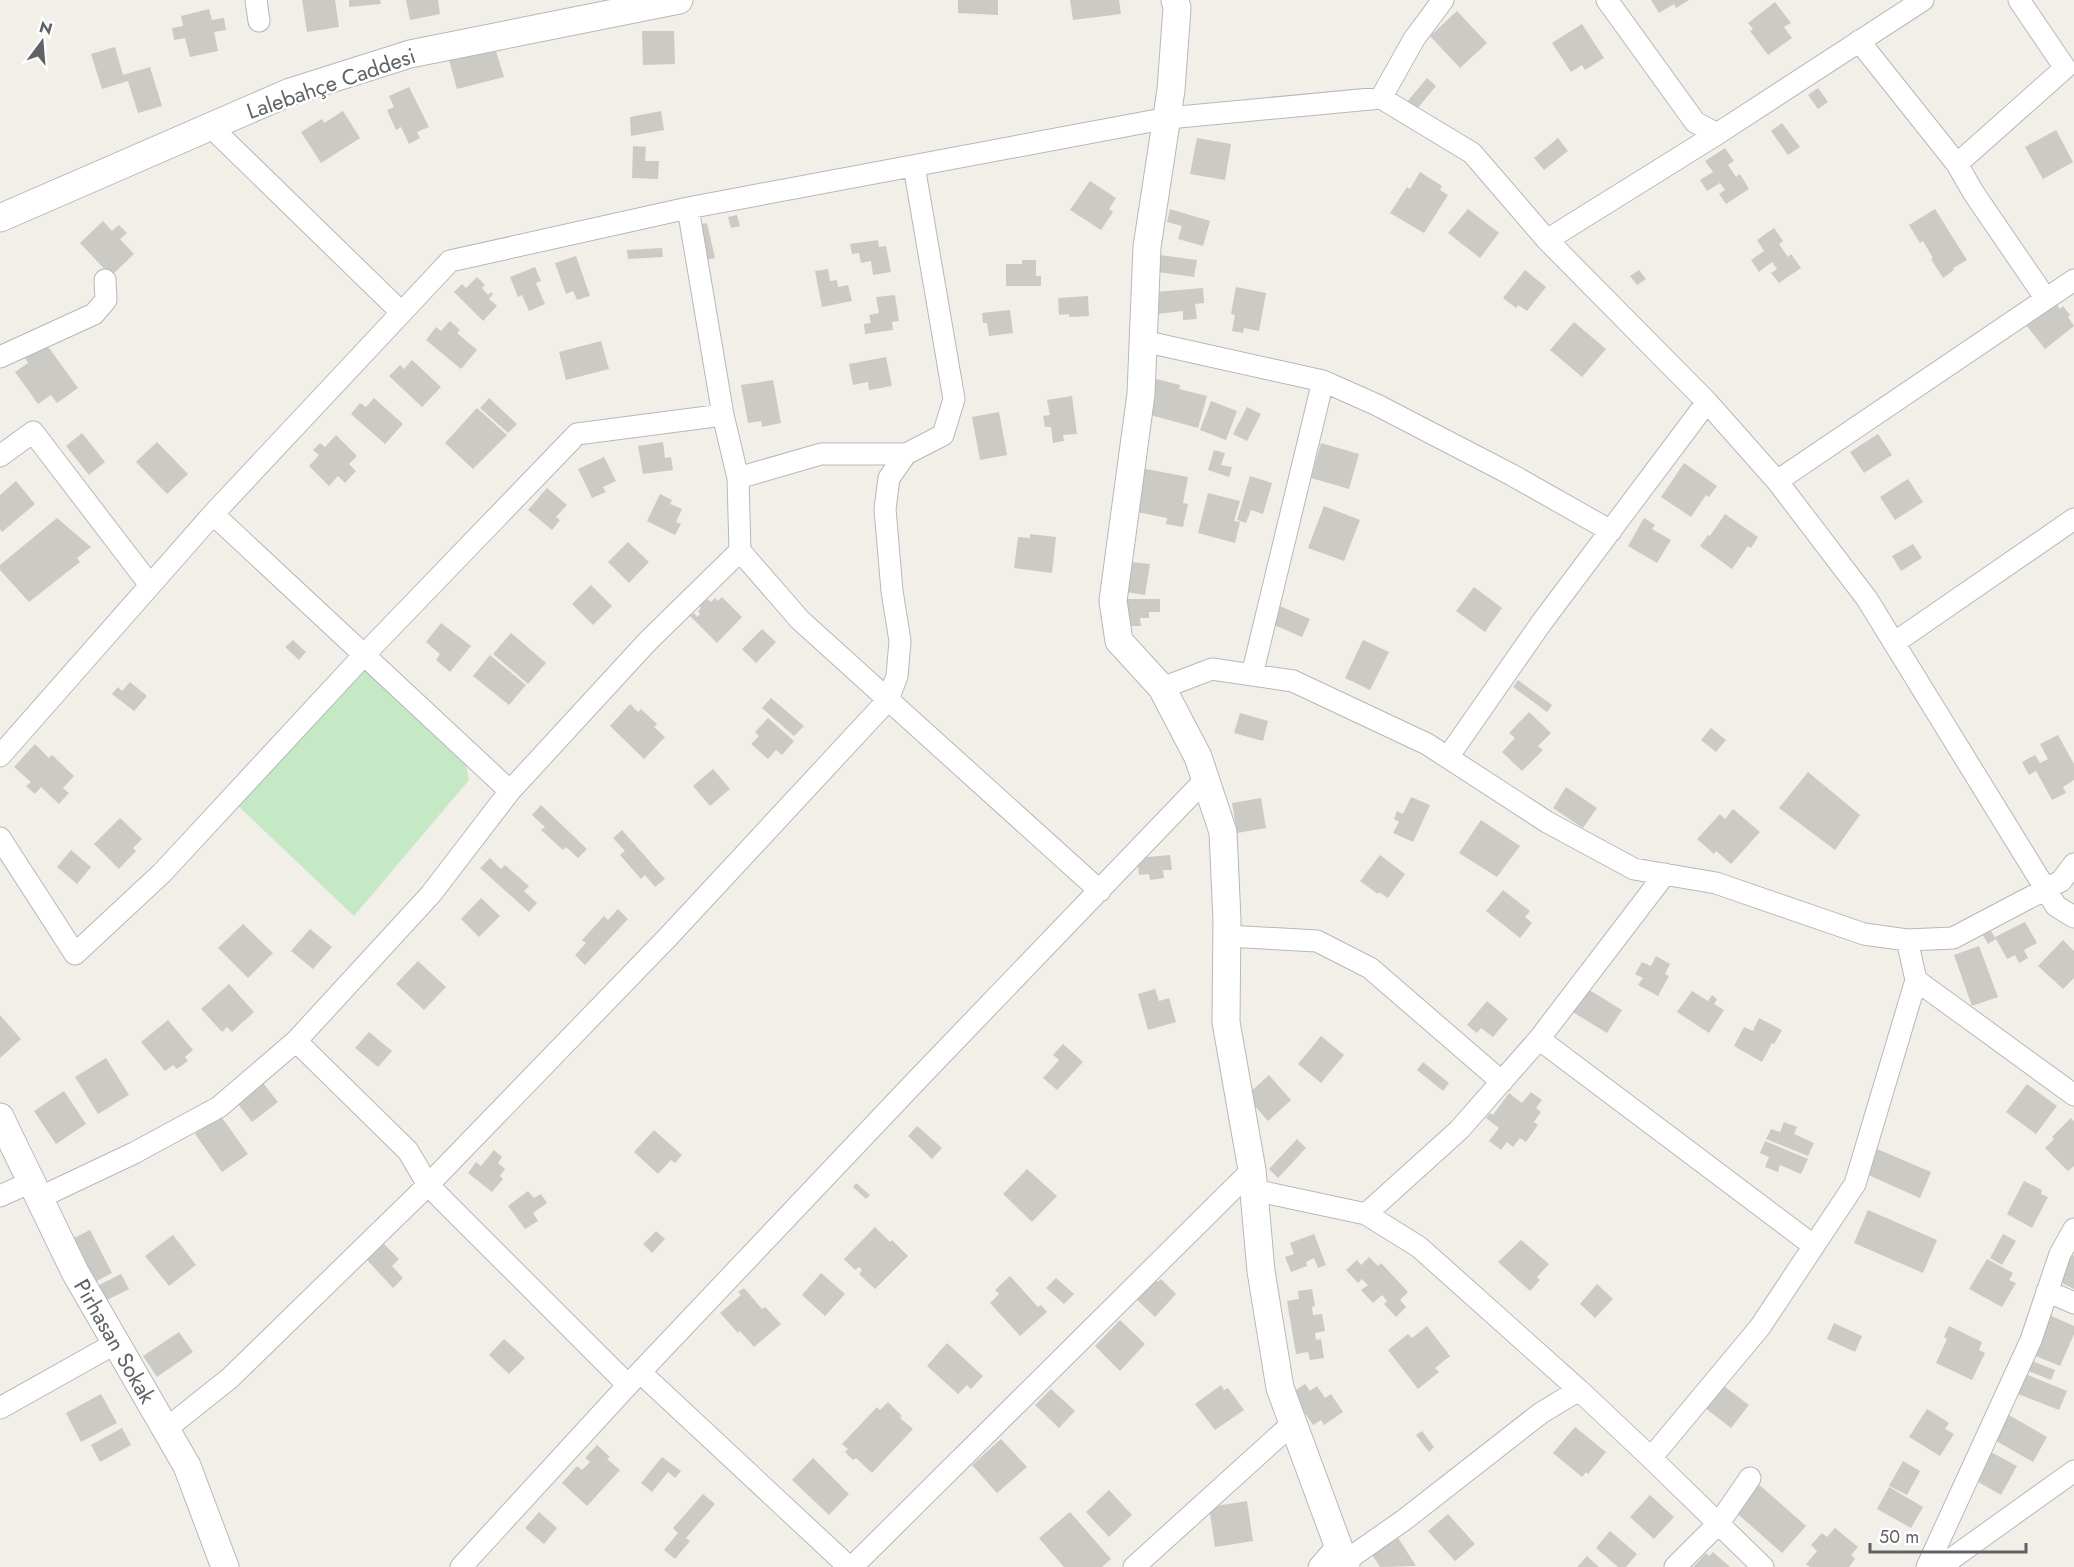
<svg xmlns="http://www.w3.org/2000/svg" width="2074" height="1567" viewBox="0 0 2074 1567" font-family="Jost,sans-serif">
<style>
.green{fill:#c5e8c5}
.building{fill:#cccac5}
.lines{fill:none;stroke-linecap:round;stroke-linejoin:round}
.minor-casing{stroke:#b5b8bc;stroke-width:23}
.tertiary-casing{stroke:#b5b8bc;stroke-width:29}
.minor{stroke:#fff;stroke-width:21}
.tertiary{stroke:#fff;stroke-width:27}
.labels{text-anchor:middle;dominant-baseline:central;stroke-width:5;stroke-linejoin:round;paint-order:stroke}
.street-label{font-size:22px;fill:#5f6368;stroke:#fff}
</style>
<rect width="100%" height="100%" fill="#f1efe8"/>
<path class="green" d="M367,672L466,764L469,780L354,916L233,801L351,673Z"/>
<path class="building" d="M302,0H335L339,27L307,32Z
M349,0H380L381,4L349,7Z
M406,0H438L440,14L410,20Z
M958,0H998V15L958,13Z
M1070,0H1119L1121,14L1073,20Z
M1651,0H1689L1676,8L1674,4L1659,13Z
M1775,2L1791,23L1784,27L1792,38L1768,55L1750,31L1753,29L1748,23Z
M209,9L212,20L224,18L226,30L214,32L218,51L190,57L185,38L174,40L172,28L183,26L181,16Z
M1457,11L1487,43L1460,68L1430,36Z
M1582,24L1604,58L1585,70L1582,65L1571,72L1552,43Z
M642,31H674L675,64L643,65Z
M115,47L123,75L150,67L162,106L138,113L128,81L102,89L91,54Z
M495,48L504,77L457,89L449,60Z
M1427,78L1436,86L1416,110L1407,102Z
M409,87L429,127L417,132L420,138L409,144L401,127L396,130L387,110L394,107L389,96Z
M1818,88L1828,102L1818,109L1808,95Z
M343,111L360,138L321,163L301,132L322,119L324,123Z
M661,111L664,130L631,136L630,117Z
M1782,123L1800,147L1788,155L1771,131Z
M2056,130L2073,162L2043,179L2025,147Z
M1197,138L1231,144L1225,180L1190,174Z
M1558,138L1568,151L1544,170L1534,158Z
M633,146L646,147L645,161H659L658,179L632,178Z
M1725,148L1734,161L1728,165L1736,177L1740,174L1749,189L1726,204L1719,194L1725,190L1720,183L1707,191L1700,180L1713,172L1705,161Z
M1420,172L1442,186L1440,190L1448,195L1424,233L1390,213L1407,187L1410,189Z
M1090,181L1116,198L1109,209L1113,212L1101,230L1070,210Z
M1170,209L1210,221L1203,246L1178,239L1182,226L1167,222Z
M1468,209L1499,233L1480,258L1448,233Z
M1935,209L1967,260L1953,268L1954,270L1943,278L1931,259L1933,258L1923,241L1920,243L1909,225Z
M737,215L740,226L731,228L728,217Z
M103,221L112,231L119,225L127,233L120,239L134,254L111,276L80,243Z
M707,223L715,258L705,260L697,225Z
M1774,228L1783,241L1779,244L1788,257L1791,254L1801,268L1779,283L1771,273L1777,269L1772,262L1759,272L1751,260L1764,251L1757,240Z
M878,240L879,247L886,246L891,272L873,275L871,261L861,263L859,253L852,254L850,244Z
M662,248L663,257L628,259L627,250Z
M1160,255L1197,260L1194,277L1158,272Z
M576,256L590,296L577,300L573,291L566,294L555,263Z
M1022,260H1036V276H1041V286H1006V264H1022Z
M535,267L541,281L536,283L545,304L529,311L522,295L518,297L510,277Z
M828,269L830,281L837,280L838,287L848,285L852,301L822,307L815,271Z
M1525,270L1546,287L1527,311L1518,305L1516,308L1503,298Z
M1639,270L1646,279L1637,285L1630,276Z
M477,277L485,285L482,288L488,295L491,292L493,294L489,299L497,306L483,321L454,292L462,284L466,288Z
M1236,287L1266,293L1259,331L1244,328L1243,333L1232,331L1235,315L1231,314Z
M1203,288L1204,303L1195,304L1197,319L1183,320V311L1158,314L1156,292Z
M895,295L899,321L892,322L893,330L865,334L864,324L871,323L869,315L879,313L876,297Z
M1088,296L1089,316L1069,317V314L1059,315L1058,298Z
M2051,297L2060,309L2063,306L2070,315L2068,317L2074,326L2045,349L2022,320Z
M1010,310L1013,333L989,336L987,323H983L982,313Z
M450,321L460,330L457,333L477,350L461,369L426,340L436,327L441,331Z
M1574,322L1606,349L1582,377L1550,350Z
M44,341L78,388L57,403L51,395L38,404L15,372L28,363L23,355Z
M601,341L609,369L566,380L559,352Z
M886,357L892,386L869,390L868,382L853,385L849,364Z
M412,360L441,387L422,407L389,376L400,365L404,369Z
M1153,378L1180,385L1179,389L1207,396L1198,428L1143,413Z
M773,380L781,423L762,427L761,421L748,423L741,385Z
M1072,396L1077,434L1063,435L1064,441L1053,443L1051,427H1045L1043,416L1050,415L1047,400Z
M374,398L403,424L385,444L351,414L360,403L366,407Z
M489,398L517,424L508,433L480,408Z
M1211,401L1237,411L1226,440L1200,430Z
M1247,407L1261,414L1247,441L1233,434Z
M477,408L507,435L473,469L445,443Z
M999,412L1007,455L980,460L972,417Z
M82,433L105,462L89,475L66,446Z
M1878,434L1892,455L1864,473L1850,452Z
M336,435L357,456L349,464L356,471L345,483L338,476L329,486L309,466L319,455L313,450L320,443L325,447Z
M157,442L188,474L167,494L136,462Z
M663,442L665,458L671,457L673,470L643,474L638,446Z
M1321,443L1359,454L1349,489L1311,478Z
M1214,450L1225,453L1221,465L1232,467L1229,477L1208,470Z
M604,457L616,481L603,487L606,492L592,498L578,469Z
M1684,463L1717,486L1709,497L1706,495L1691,517L1661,497Z
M1141,468L1188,477L1183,503L1188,504L1183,527L1166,524L1167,518L1132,511Z
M1250,476L1272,483L1263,514L1251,510L1246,523L1237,520Z
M1908,479L1923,502L1895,520L1880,497Z
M16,481L35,504L2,532L0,529V495Z
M547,488L567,505L556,517L560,520L552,530L528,510Z
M1208,493L1240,501L1234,521L1240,522L1235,543L1198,533Z
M660,494L672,500L670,504L682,509L676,522L681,524L675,535L647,521Z
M1324,506L1360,520L1344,561L1308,548Z
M1725,514L1758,537L1751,548L1748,546L1732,569L1700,546L1708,535L1710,536Z
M57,518L91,547L77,558L80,562L29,602L0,570V565Z
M1644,518L1655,525L1652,529L1671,540L1657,563L1628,546Z
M1030,534L1056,537L1052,573L1014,568L1018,537L1030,538Z
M628,542L649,562L629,583L608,562Z
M1913,544L1922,558L1901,571L1892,556Z
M1131,562L1150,564L1145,595L1126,592Z
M591,585L612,606L593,625L572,604Z
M1474,587L1502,608L1485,632L1456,611Z
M722,597L742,617L717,643L690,616L694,613L697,617L700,614L698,611L701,608L697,605L703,599L706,601L708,599L711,602L715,598L718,601Z
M1126,599H1160V612H1149V618H1140L1141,626H1127Z
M1275,604L1310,619L1302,637L1267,622Z
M441,623L471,646L450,672L436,660L440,654L426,642Z
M762,629L776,642L756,663L742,649Z
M511,633L546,663L528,684L493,654Z
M293,640L306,652L299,660L285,647Z
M1363,640L1389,652L1370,690L1345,678Z
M490,655L526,685L509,705L473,676Z
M1518,680L1552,705L1547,712L1513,687Z
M130,682L147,696L134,711L112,694L118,687L122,691Z
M771,698L804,726L794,736L762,708Z
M630,704L638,712L641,709L657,724L654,727L665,737L644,759L610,726Z
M1529,712L1551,733L1538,746L1543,750L1522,771L1502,752L1515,738L1509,733Z
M1240,713L1268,721L1263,741L1234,733Z
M768,718L794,741L782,755L776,750L768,759L751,744L759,736L755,732Z
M1711,728L1726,740L1716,752L1701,740Z
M2058,735L2074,764V780L2063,787L2066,793L2052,800L2036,771L2029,775L2022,762L2035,755L2040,763L2048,759L2040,744Z
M35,744L49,758L52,755L74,776L63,788L69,793L59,804L41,787L35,794L26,786L31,782L14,767Z
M713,769L730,789L710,806L693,786Z
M1808,772L1860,815L1835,850L1779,808Z
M1566,787L1597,808L1583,828L1553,808Z
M1411,797L1430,805L1413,842L1393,833L1399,822L1394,819L1397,811L1403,814Z
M1261,798L1266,828L1237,833L1232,803Z
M541,805L587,849L578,858L566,847L563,850L541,830L545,827L532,815Z
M1733,809L1760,832L1731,864L1716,851L1714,854L1697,839L1720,814L1725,819Z
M120,818L142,839L133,848L136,851L119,869L94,844Z
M1481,820L1520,846L1497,877L1459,853Z
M622,830L665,879L655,887L645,875L641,879L620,855L625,851L613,838Z
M71,850L91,867L77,884L57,867Z
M1170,855L1172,870H1163L1164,878L1150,880L1149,874L1139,875L1137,858Z
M1380,855L1405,874L1388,898L1379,892L1378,894L1360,881Z
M490,858L501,869L505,865L529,886L524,891L537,903L529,912L480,868Z
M1503,890L1530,911L1525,917L1532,923L1520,938L1486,911Z
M481,898L500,916L479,937L461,919Z
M618,909L628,919L585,965L575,955L586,943L582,940L604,916L608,920Z
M2025,922L2037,943L2024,950L2028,958L2019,963L2015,955L2007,959L1995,937Z
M243,924L273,953L248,978L218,948Z
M1987,925L1996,939L1988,944L1980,930Z
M310,929L332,947L313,969L291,951Z
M2063,940L2074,951V978L2063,989L2038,966Z
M1979,946L1998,997L1972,1006L1954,955Z
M1656,956L1670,964L1665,974L1669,976L1658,996L1638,985L1643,978L1635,974L1642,962L1651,966Z
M418,961L446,987L424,1010L396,984Z
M229,984L254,1012L232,1032L227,1027L222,1032L201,1009Z
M1586,988L1622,1010L1607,1033L1571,1011Z
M1155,989L1159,1001L1169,998L1176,1022L1148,1030L1138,994Z
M1692,991L1708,1001L1712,995L1717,999L1714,1004L1724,1010L1709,1033L1677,1012Z
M1487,1001L1508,1019L1493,1037L1481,1028L1477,1033L1467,1025Z
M0,1015L21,1039L0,1058Z
M1759,1018L1782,1030L1774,1044L1772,1043L1762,1062L1734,1046L1744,1027L1753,1031Z
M168,1020L193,1050L185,1057L188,1061L177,1069L173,1065L165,1071L141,1042Z
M369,1032L392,1051L378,1067L355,1048Z
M1321,1036L1344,1055L1321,1083L1298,1064Z
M1063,1044L1083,1062L1057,1090L1043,1078L1059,1060L1053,1055Z
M106,1058L129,1095L98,1114L75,1077Z
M1423,1062L1449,1083L1443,1091L1417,1070Z
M1269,1075L1291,1100L1268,1121L1246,1096Z
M263,1083L278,1102L252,1122L237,1103Z
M2027,1084L2057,1106L2036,1134L2006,1112Z
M64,1091L86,1124L56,1144L34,1111Z
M1531,1092L1542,1100L1536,1108L1541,1112L1534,1122L1538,1125L1526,1142L1520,1138L1513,1147L1507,1142L1501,1150L1489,1141L1499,1128L1486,1118L1490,1113L1493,1115L1509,1093L1522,1103Z
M220,1115L248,1154L222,1172L195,1134Z
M2071,1118L2074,1121V1166L2068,1171L2045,1148L2054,1139L2052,1137Z
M1784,1122L1797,1127L1794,1134L1814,1143L1808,1156L1766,1139L1771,1129L1780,1132Z
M917,1126L942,1148L932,1159L908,1136Z
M654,1130L682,1155L675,1163L671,1160L658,1174L634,1152Z
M1297,1139L1306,1148L1278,1178L1269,1169Z
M1765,1141L1808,1159L1801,1174L1780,1165L1778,1172L1765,1167L1769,1157L1760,1153Z
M1877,1149L1931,1172L1920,1198L1866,1174Z
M494,1150L502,1157L498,1163L505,1169L500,1176L503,1179L492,1192L468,1173L476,1162L481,1166Z
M1027,1169L1057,1196L1032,1222L1003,1194Z
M2024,1181L2042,1190L2041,1194L2048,1197L2032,1228L2007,1214Z
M856,1183L870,1195L866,1199L853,1187Z
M528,1191L534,1198L541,1194L547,1203L533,1213L538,1221L525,1229L508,1206Z
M1868,1210L1937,1240L1923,1273L1854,1243Z
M875,1227L890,1242L892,1240L908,1256L875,1289L859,1274L862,1270L859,1267L855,1270L844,1259Z
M90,1230L112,1273L91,1284L68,1241Z
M656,1231L665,1239L652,1253L643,1244Z
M1314,1234L1326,1265L1318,1268L1314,1258L1306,1262L1307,1266L1291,1272L1285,1257L1294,1254L1290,1243Z
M2003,1234L2016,1241L2002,1265L1990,1258Z
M173,1235L196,1265L169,1286L145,1256Z
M1521,1240L1549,1264L1537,1277L1540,1280L1530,1291L1498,1262Z
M384,1244L399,1259L392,1266L403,1278L393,1288L367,1260Z
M2072,1255L2074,1256V1289L2060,1282Z
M1369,1257L1378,1266L1381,1263L1408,1292L1400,1300L1406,1307L1396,1317L1384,1304L1387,1301L1382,1295L1373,1303L1361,1290L1368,1285L1362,1279L1358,1283L1346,1270L1357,1260L1361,1265Z
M1987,1259L2013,1273L2009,1280L2016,1283L2002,1307L1969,1289Z
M821,1273L845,1294L825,1316L802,1295Z
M121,1274L129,1289L101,1303L93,1288Z
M1150,1275L1158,1282L1161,1279L1176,1294L1155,1317L1131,1294Z
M1010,1276L1038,1307L1041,1305L1047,1312L1020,1336L990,1303L999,1294L995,1290Z
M1056,1278L1074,1294L1064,1304L1046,1288Z
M1597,1284L1613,1299L1595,1318L1580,1304Z
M744,1288L762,1309L765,1307L781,1324L754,1347L740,1331L738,1333L720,1313L741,1295L738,1292Z
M1312,1289L1315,1306L1312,1307L1313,1315L1322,1314L1325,1331L1315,1333L1316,1340L1321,1339L1324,1358L1310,1360L1308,1352L1296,1354L1287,1301L1299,1299L1298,1291Z
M2047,1314L2074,1326V1334L2060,1366L2031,1354Z
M1120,1320L1145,1344L1120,1371L1095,1346Z
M1834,1323L1862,1336L1855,1352L1827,1339Z
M1427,1326L1450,1356L1435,1368L1439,1372L1418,1389L1388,1350L1408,1334L1412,1338Z
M1949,1326L1982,1342L1979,1350L1985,1353L1972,1380L1936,1363L1947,1339L1944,1337Z
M179,1332L193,1352L157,1377L143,1356Z
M504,1339L525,1358L509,1374L489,1355Z
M947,1343L983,1376L971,1389L967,1385L958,1394L927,1366Z
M2032,1361L2055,1370L2051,1380L2028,1371Z
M2023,1373L2067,1391L2059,1410L2015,1393Z
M1716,1380L1749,1405L1731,1428L1704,1407Z
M1305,1384L1310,1391L1317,1386L1325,1398L1331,1394L1343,1412L1324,1425L1321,1420L1313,1425L1291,1393Z
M1221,1385L1224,1390L1228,1388L1244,1410L1215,1430L1195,1404Z
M1051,1389L1075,1411L1059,1428L1035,1405Z
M101,1394L117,1423L81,1442L66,1413Z
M888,1402L902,1416L900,1418L913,1429L872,1473L856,1458L853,1460L845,1452L848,1449L842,1444L877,1407L880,1410Z
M1927,1409L1949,1423L1945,1429L1954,1434L1940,1456L1909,1437Z
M2009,1415L2047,1437L2033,1462L1991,1438L2002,1418L2006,1421Z
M1575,1427L1606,1452L1588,1474L1586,1472L1582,1477L1553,1453Z
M122,1428L131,1445L100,1462L91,1445Z
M1422,1431L1434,1447L1429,1452L1416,1435Z
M1001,1439L1027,1467L997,1493L972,1465Z
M597,1445L610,1457L607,1459L620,1470L587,1506L562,1483L577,1466L582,1470L590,1462L585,1458Z
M1989,1451L2017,1466L2001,1495L1973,1479Z
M662,1457L681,1471L675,1478L668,1472L652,1492L641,1483Z
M813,1458L849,1494L829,1515L792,1480Z
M1903,1461L1920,1471L1907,1495L1889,1486Z
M1756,1482L1806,1526L1782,1553L1732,1509Z
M1889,1487L1923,1507L1911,1528L1877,1509Z
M1109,1490L1132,1515L1109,1537L1086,1512Z
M703,1494L715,1504L686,1538L690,1541L675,1559L664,1550L678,1533L673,1528Z
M1650,1495L1674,1517L1654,1539L1630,1517Z
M1247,1501L1253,1541L1215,1547L1209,1507Z
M539,1512L557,1528L544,1544L525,1528Z
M1070,1512L1111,1559L1102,1567H1064L1039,1538Z
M1448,1514L1475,1544L1455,1561L1428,1531Z
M1835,1528L1858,1547L1851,1555L1855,1559L1849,1567H1810L1806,1564L1817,1551L1811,1545L1822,1533L1827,1537Z
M1610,1531L1637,1554L1626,1567H1618L1596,1548Z
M1397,1536L1416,1566L1380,1567L1371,1553Z
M1713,1552L1730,1567H1693L1706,1553L1709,1556Z
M1587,1556L1599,1567H1577Z"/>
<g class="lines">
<g class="minor-casing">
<path id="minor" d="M256,0L259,21
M1607,0L1695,122L1717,134
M1859,41L1957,164L2065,68L2019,0
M1381,98L1414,39L1443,0
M211,127L401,312
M1957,164L1973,192L2046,299
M688,208L723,415L738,478L740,551L800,620L1100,891
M1547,240L1717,134L1923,0
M1143,341L1323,381L1377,405L1512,475L1611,531
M0,357L94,314L106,300L105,280
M0,456L33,432L150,585
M738,478L821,454H906L943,435L954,399L914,166
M1777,481L2074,280
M213,514L510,791
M1894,643L2074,519
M1252,675L1323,381
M1162,688L1212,669L1293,681L1427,744L1547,822L1634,869L1716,883L1864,934L1907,940L1953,938L2061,881L2074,864
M0,756L213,514L450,261L688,208L1168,118L1381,98L1472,153L1547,240L1707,402L1777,481L1867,599L2056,906L2074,917
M1448,757L1542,622L1707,402
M0,838L75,954L162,873L364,655L577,434L723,415
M1227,936L1317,941L1370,968L1502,1082
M1916,980L2074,1095
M1539,1039L1814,1246
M296,1041L408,1151L428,1185L628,1385
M1254,1190L1366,1214L1459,1130L1539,1039L1665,874
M0,1196L31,1182
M39,1198L134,1153L219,1107L296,1041L431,894L510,791L648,641L740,551
M1366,1214L1419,1247L1579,1390
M2047,1291L2074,1303
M641,1373L849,1567
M0,1408L116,1343
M166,1429L230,1378L428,1185L668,937L888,700L897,676L900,641L892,591L885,509L889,478L906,454
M1651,1458L1760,1327L1855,1184L1916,980L1907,940
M1344,1562L1404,1520L1541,1413L1579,1390L1651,1458L1763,1567
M461,1567L628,1385L916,1081L1205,780
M852,1567L1252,1170
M1134,1567L1293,1423
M1319,1567L1338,1545
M1675,1567L1719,1523L1750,1478
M1927,1567L2031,1340L2060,1254L2074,1229
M1940,1567L2074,1471"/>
</g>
<g class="tertiary-casing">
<path id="tertiary" d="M1175,0L1177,8L1171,90L1147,247L1141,394L1113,601L1119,641L1162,688L1198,757L1223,832L1227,920L1226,1022L1252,1170L1261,1271L1280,1388L1346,1567
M0,218L290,92L410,54L679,0
M0,1117L75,1272L187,1466L225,1567"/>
</g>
<use href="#minor" class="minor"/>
<use href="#tertiary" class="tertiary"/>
</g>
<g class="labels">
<g class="street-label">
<text transform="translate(331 83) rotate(-19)">Lalebahçe Caddesi</text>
<text transform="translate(115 1341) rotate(60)">Pirhasan Sokak</text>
</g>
</g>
<g transform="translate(42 42) rotate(16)" stroke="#ffffff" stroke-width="4.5" paint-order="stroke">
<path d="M0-4.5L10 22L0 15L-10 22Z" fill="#5f6368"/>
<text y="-9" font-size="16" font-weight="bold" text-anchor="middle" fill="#5f6368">N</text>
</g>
<path d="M1870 1543v9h156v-9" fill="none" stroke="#5f6368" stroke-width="3"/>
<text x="1879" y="1543" font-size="18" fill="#5f6368" stroke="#ffffff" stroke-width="4.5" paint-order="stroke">50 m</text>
</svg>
